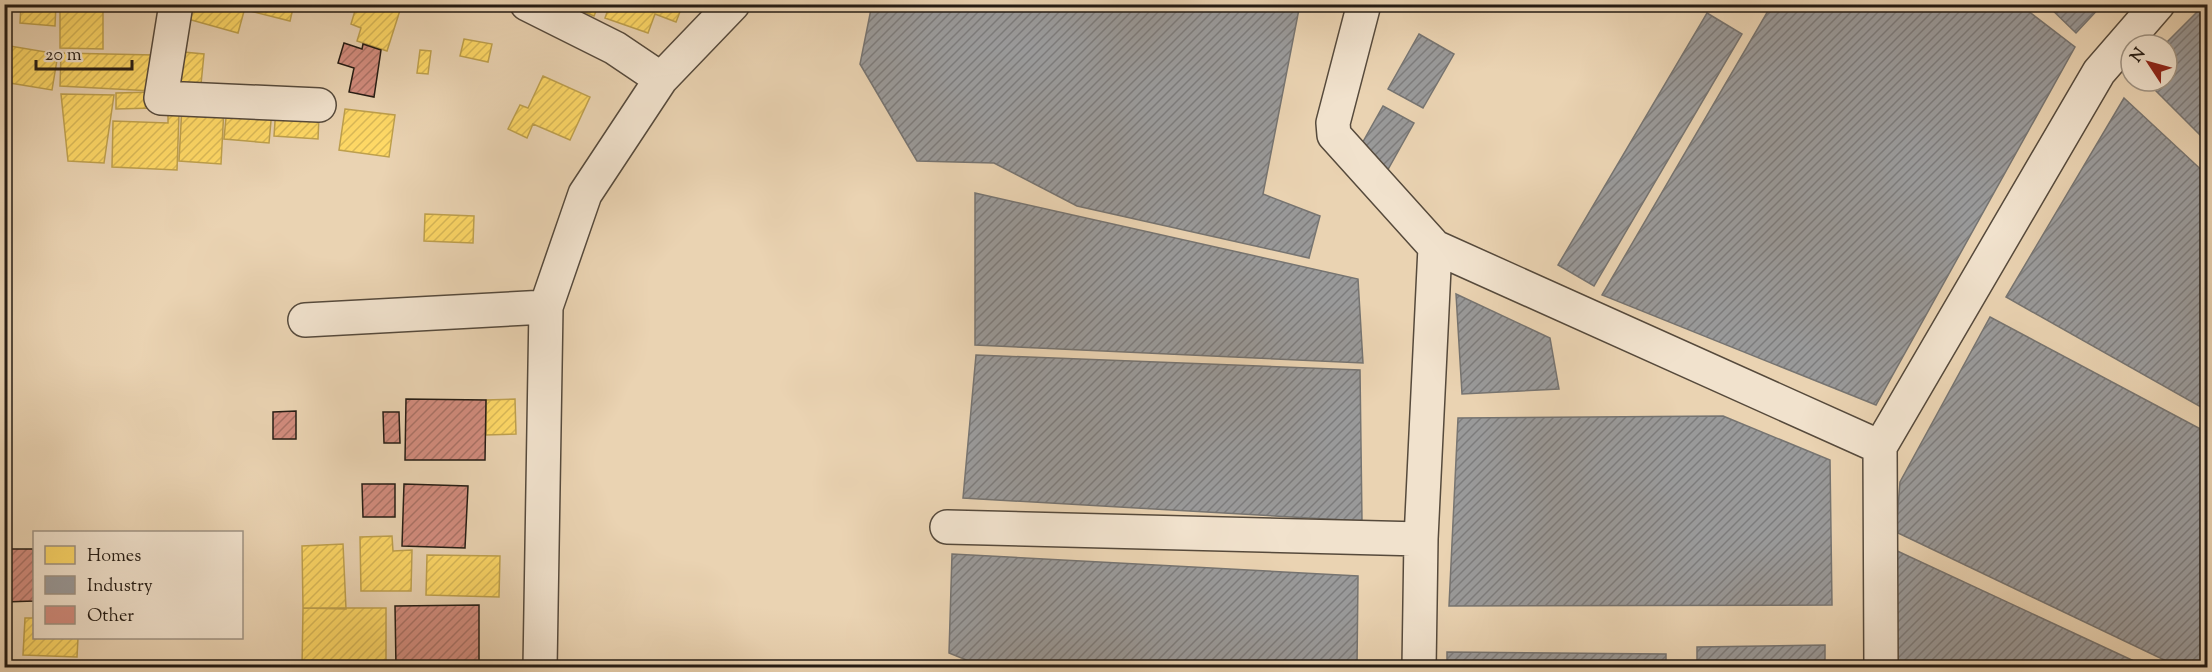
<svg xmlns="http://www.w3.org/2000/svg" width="2212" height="672" viewBox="0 0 2212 672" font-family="'Sorts Mill Goudy',serif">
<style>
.homes{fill:url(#homes-hatch);stroke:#bea04d;stroke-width:1.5}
.industry{fill:url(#industry-hatch);stroke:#767471;stroke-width:1.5}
.building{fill:url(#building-hatch);stroke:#251c14;stroke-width:1.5}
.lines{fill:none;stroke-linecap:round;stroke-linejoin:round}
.minor-casing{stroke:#564a3c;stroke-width:36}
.minor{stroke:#f1e2cd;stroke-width:33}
</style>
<defs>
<pattern id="homes-hatch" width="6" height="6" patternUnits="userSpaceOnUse" patternTransform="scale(1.5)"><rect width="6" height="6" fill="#ffd966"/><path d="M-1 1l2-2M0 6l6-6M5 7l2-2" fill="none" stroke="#daba58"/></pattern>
<pattern id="industry-hatch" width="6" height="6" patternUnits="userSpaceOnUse" patternTransform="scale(1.5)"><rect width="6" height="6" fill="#999"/><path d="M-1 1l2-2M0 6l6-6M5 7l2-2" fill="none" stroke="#7d7c7c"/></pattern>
<pattern id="building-hatch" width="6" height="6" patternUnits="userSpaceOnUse" patternTransform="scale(1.5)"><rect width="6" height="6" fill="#d28c7e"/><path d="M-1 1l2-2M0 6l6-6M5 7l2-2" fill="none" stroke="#aa7266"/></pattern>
</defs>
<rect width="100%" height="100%" fill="#ead3b2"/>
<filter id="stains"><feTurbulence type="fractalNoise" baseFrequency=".00333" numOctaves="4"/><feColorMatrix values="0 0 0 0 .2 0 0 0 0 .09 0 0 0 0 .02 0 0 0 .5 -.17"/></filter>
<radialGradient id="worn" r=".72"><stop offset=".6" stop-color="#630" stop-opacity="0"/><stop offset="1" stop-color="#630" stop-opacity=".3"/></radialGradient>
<path class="homes" d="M21,4H56L55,26L20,23Z
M60,4H103V49L60,48Z
M180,4H246L238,33L177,16Z
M252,4H294L290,21L250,11Z
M357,4H402L387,51L357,41L361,28L351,24Z
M565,4H599L594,16Z
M610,4H683L676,22L655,14L648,33L605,18Z
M464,39L492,44L488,62L460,56Z
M4,45L58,54L52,90L4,82Z
M420,50L431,51L428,74L417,73Z
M173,51L204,54L200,94L169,90Z
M61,53L154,55L152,91L60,86Z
M543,76L590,97L570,140L533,124L527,138L508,129L520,105L528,108Z
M154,92V108L116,109V93Z
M61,94L114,95L104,163L68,161Z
M182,106L224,108L221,164L179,161Z
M227,107L272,110L269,143L224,139Z
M276,107L319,116L318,139L274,136Z
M345,109L395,115L389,157L339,150Z
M168,112L179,113L177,170L112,167L113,121L168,123Z
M425,214L474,216L473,243L424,241Z
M515,399L516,434L486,435V400Z
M392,536L393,551L412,550L411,591H361L360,537Z
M343,544L346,609L303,608L302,546Z
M427,555L500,556L499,597L426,595Z
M34,596V638H78L77,657L23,655L25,618H33Z
M303,608H386V668H302Z"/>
<path class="industry" d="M872,4H1300L1263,194L1320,216L1309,258L1077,206L994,163L917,161L860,64Z
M1772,4H2019L2075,47L1876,405L1602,295Z
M2046,4H2103L2076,33Z
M2205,4H2208V143L2146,81H2167V45H2164Z
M1707,13L1742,34L1594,286L1558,265Z
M1419,34L1454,54L1423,108L1388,89Z
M2124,98L2208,176V411L2006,297Z
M1383,106L1414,123L1386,173L1355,156Z
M975,193L1358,279L1363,363L975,345Z
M1456,294L1550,338L1559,389L1462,394Z
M1990,317L2208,433V668H2181L1896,532L1900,482Z
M976,355L1360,370L1362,521L963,498Z
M1723,416L1830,460L1832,605L1449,606L1458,418Z
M1893,549L2149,668H1896Z
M952,554L1358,576L1357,668H986L949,653Z
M1825,645V668H1697V647Z
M1447,652L1666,654V668H1447Z"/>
<path class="building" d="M344,43L362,49L363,44L381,50L374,97L349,92L354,68L338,63Z
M406,399L486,400L485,460H405Z
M296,411V439H273V412Z
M383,412H399L400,443H384Z
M362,484H395V517H363Z
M404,484L468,486L465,548L402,546Z
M4,549H33L34,601L4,602Z
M479,605V667L396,668L395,606Z"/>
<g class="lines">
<g class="minor-casing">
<path id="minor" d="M176,4L161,98L319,105
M527,4L615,48L661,79
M1364,4L1333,123L1334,135L1435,247
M305,320L546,307
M1880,447L2099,72L2158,4
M947,527L1421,539
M540,668L546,307L585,194L661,79L733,4
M1419,668L1421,539L1435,247L1880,447L1881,668"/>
</g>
<use href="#minor" class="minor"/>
</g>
<rect width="2212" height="672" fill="none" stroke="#ead3b2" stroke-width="24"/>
<rect x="6" y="6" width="2200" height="660" fill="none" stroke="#251c14" stroke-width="3"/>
<rect x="12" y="12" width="2188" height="648" fill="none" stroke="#251c14" stroke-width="1.5"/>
<rect x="33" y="531" width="210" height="108" fill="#f1e2cd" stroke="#9f9383" stroke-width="1.5"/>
<rect x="45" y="546" width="30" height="18" fill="#ffd966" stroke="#9f9383" stroke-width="1.5"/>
<text x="87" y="561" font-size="18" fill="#251c14">Homes</text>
<rect x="45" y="576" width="30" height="18" fill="#999999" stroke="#9f9383" stroke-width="1.5"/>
<text x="87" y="591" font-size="18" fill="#251c14">Industry</text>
<rect x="45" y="606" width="30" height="18" fill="#d28c7e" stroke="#9f9383" stroke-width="1.5"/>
<text x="87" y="621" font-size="18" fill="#251c14">Other</text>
<g transform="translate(2149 63) rotate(306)"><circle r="28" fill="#f1e2cd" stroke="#9f9383" stroke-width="1.5"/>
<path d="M0-4.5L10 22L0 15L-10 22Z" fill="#8f2418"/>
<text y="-9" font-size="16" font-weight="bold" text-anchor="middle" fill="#251c14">N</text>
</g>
<path d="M36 60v9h96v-9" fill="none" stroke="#251c14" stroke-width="3"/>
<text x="45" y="60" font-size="18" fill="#251c14" stroke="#f1e2cd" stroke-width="4.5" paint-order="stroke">20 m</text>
<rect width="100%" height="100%" filter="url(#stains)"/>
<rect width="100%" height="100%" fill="url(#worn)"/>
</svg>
